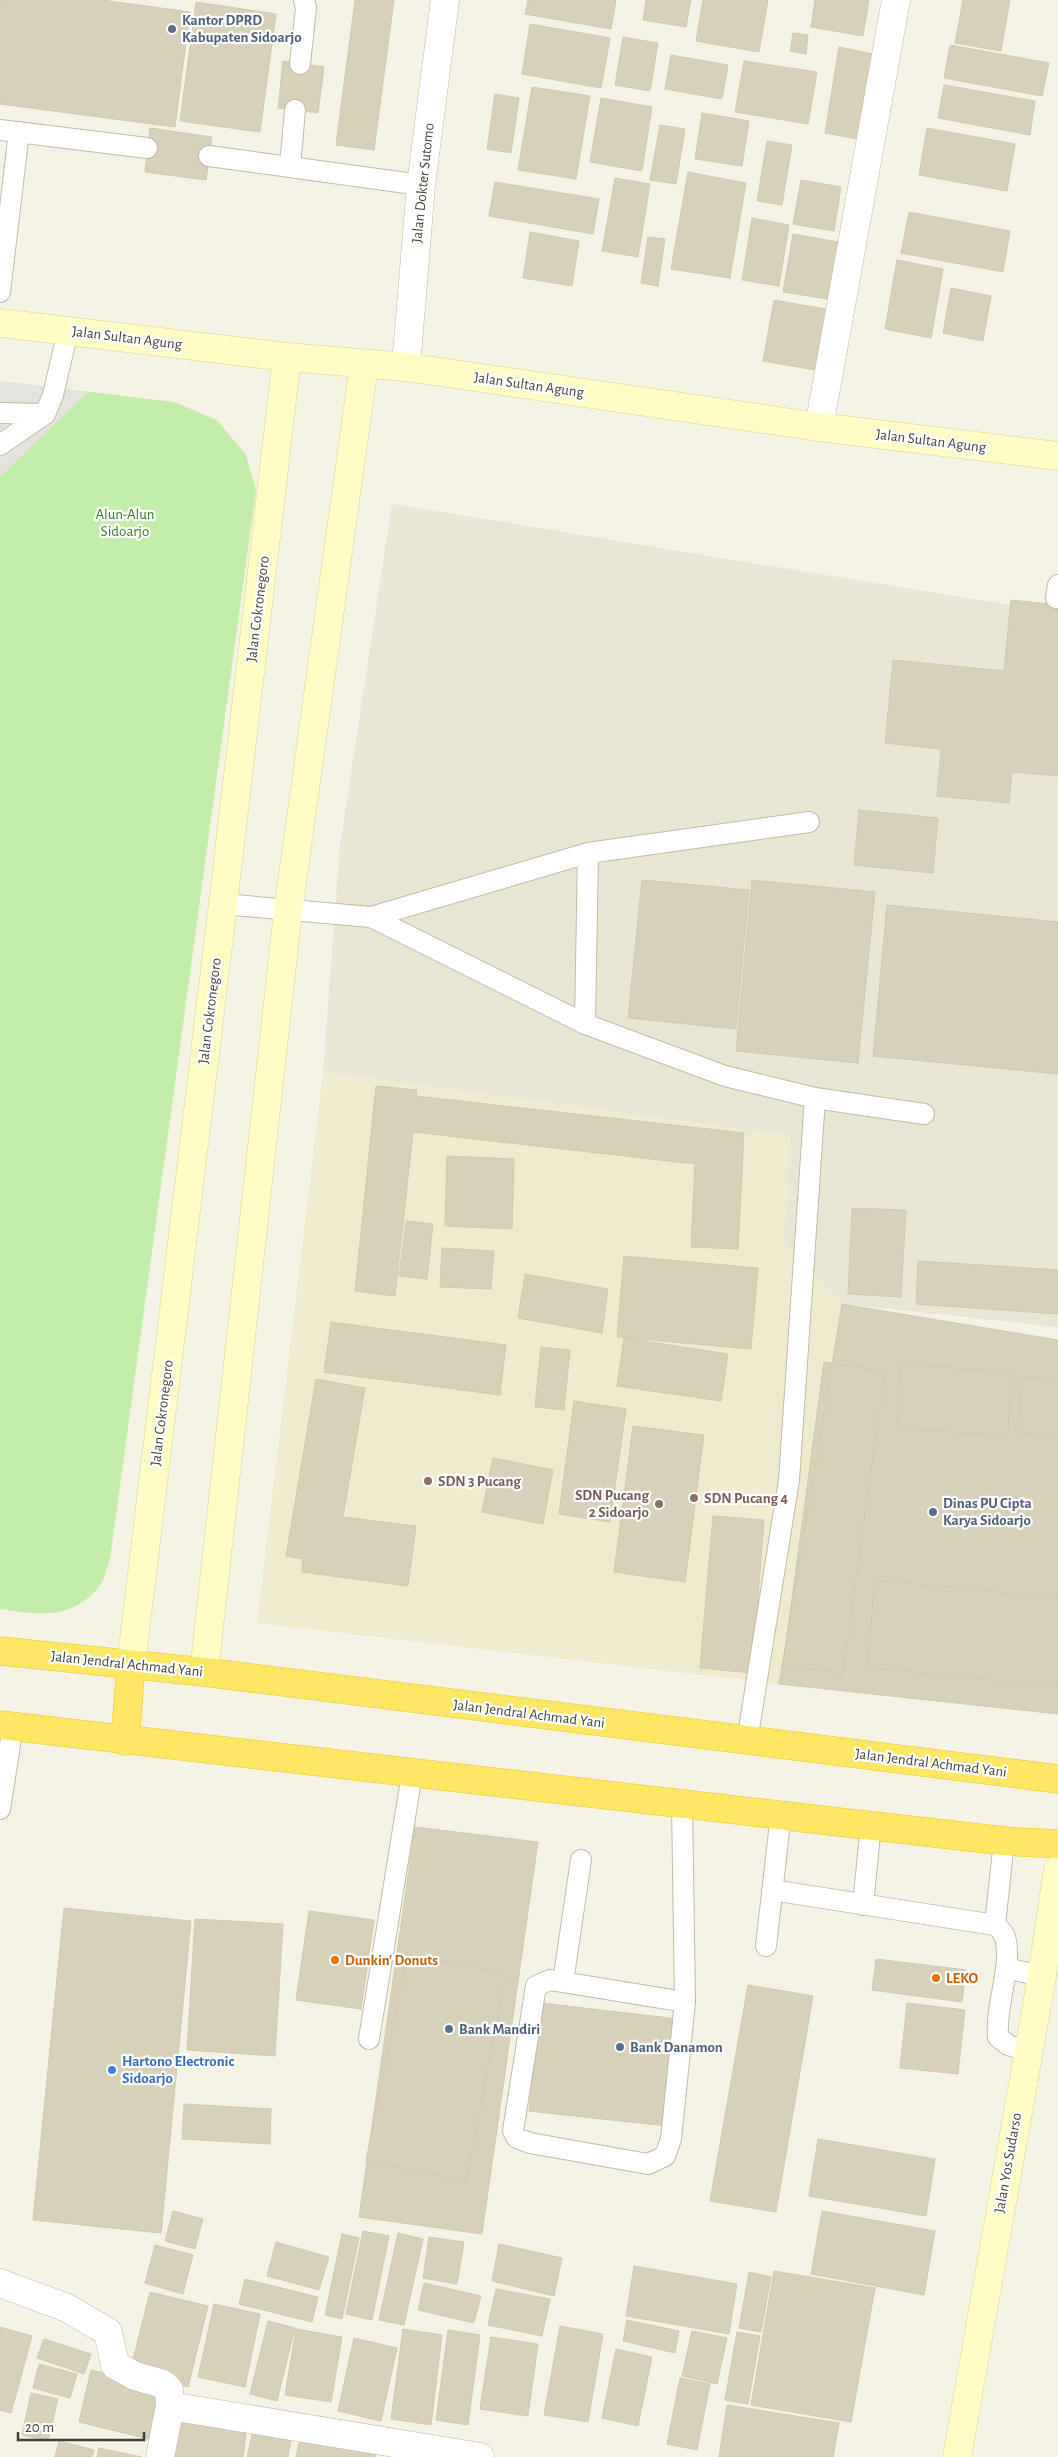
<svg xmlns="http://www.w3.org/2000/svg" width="1058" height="2457" viewBox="0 0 1058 2457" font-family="'Alegreya Sans',sans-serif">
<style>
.residential{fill:#e9e6d3}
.education{fill:#efebce}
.green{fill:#c3edaa}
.parking{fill:#e5e3de}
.building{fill:#d7d1ba;stroke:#d2caac}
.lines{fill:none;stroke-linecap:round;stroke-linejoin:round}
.lane-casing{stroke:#c1bca7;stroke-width:22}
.street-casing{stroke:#c1bca7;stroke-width:29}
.secondary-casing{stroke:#d8d390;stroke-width:29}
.highway-casing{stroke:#ecc728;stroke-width:29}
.lane{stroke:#fff;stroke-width:20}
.street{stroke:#fff;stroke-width:28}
.secondary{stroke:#fffbc5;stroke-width:28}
.highway{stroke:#ffe766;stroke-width:28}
.service-dot{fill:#5c6f8a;stroke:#fff;stroke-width:2}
.education-dot{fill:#8d6e63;stroke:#fff;stroke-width:2}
.food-dot{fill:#e8710a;stroke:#fff;stroke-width:2}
.shop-dot{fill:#3f7fe0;stroke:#fff;stroke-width:2}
.labels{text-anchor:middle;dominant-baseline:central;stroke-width:4.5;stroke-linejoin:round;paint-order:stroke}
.service-label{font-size:15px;font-weight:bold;fill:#4e5e75;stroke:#fff;text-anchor:start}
.street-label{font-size:15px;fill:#474334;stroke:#fff}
.park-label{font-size:15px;fill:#347f22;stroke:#fff}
.education-label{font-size:15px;font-weight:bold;fill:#785e54;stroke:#fff;text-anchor:start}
.food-label{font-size:15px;font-weight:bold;fill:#c56008;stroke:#fff;text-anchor:start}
.shop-label{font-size:15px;font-weight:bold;fill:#366cbe;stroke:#fff;text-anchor:start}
</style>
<rect width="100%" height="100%" fill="#f4f2e5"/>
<path class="residential" d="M392,504L1058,613V1327L842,1304L784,1242L790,1136L323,1072L340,846Z"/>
<path class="education" d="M323,1072L790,1136L784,1242L842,1304L779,1684L257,1623Z"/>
<path class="green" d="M0,381L174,402L217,420L246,455L256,490L110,1559C107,1568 104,1581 98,1588C70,1621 38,1614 0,1609Z"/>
<path class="parking" d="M0,381L88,392L0,477Z"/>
<path class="building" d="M0,0H102L190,12L175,127L0,104Z
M355,0H394L374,150L336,145Z
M528,0H616L611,29L525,14Z
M646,0H691L686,27L643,20Z
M703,0H768L759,52L696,41Z
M815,0H869L863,36L811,27Z
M963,0H1010L1001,51L955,43Z
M196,2L276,14L260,132L180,121Z
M530,24L610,38L601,88L522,74Z
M793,33L808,35L806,54L790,51Z
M623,37L658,43L650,91L615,85Z
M950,45L1049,63L1042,96L944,78Z
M839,47L872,54L858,139L825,133Z
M671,55L728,65L722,99L665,89Z
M283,61L324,67L318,113L278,108Z
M744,61L817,72L808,124L735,112Z
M944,85L1035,101L1030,135L938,118Z
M532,87L590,96L576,179L518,170Z
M495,94L519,98L511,153L487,149Z
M601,98L652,107L642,171L590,162Z
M702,113L749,121L742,166L695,159Z
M660,125L685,129L676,184L650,180Z
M150,128L212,137L206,180L145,172Z
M927,128L1015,144L1007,191L919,175Z
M767,141L792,145L782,205L757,201Z
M688,172L746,183L730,278L671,269Z
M615,178L650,184L638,257L602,251Z
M801,180L841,187L834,231L793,224Z
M495,182L599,199L593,234L489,216Z
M909,212L1010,231L1003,272L901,253Z
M752,218L789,225L779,286L742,280Z
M530,232L579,241L572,286L523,278Z
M793,234L838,242L828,299L783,292Z
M648,237L665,239L658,286L641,283Z
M897,260L943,269L931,338L885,329Z
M951,288L991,296L983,341L943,333Z
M774,300L831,310L821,371L763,361Z
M1011,600L1058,605V776L1012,772L1009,803L937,796L941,749L885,743L893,660L1004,671Z
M859,810L938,818L933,873L854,865Z
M642,880L749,890L736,1029L628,1018Z
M752,880L875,892L858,1063L736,1051Z
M887,905L1058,922V1074L873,1056Z
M376,1086L417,1090L416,1096L744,1133L738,1249L691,1247L695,1164L413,1132L395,1296L355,1291Z
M447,1156L514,1159L512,1229L445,1226Z
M852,1208L906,1210L901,1297L848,1294Z
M406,1221L433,1224L427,1279L399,1276Z
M442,1248L494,1251L491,1289L440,1287Z
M624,1256L758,1268L751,1349L617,1337Z
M918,1261L1058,1270V1314L916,1304Z
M525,1274L608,1289L602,1333L518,1318Z
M842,1304L1058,1340V1714L779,1684Z
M331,1322L506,1345L500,1395L324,1372Z
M624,1338L728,1354L721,1401L617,1386Z
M541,1347L570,1350L564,1410L535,1407Z
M824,1362L885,1371L843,1673L783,1665Z
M900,1365L1011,1371L1008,1435L897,1429Z
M1022,1376L1058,1379V1436L1018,1432Z
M316,1379L365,1388L343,1517L416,1526L408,1586L302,1572L303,1559L286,1556Z
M574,1401L626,1409L610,1522L559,1514Z
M633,1426L704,1435L685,1582L614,1572Z
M493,1458L553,1470L543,1524L482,1512Z
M713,1516L764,1520L752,1673L700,1668Z
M875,1580L1058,1598V1687L867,1667Z
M415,1827L538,1842L482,2234L359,2217Z
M64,1908L191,1921L161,2233L33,2220Z
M309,1911L374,1920L361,2009L296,2000Z
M195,1919L283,1924L275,2056L187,2050Z
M407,1954L506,1974L466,2181L366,2161Z
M876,1959L966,1970L962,2002L872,1990Z
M748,1985L813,1996L776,2212L710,2201Z
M541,2003L678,2019L667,2126L529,2111Z
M907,2003L965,2010L958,2074L900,2068Z
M184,2104L271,2109L270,2144L182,2139Z
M818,2139L935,2159L926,2216L809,2196Z
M173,2211L203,2219L195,2249L165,2241Z
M822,2211L935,2231L924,2295L811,2274Z
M363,2231L389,2236L372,2320L346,2314Z
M398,2233L423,2239L404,2325L379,2320Z
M342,2234L359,2238L342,2319L325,2315Z
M429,2237L464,2242L457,2284L423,2278Z
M276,2242L329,2257L319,2290L267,2276Z
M499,2244L562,2258L554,2296L492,2281Z
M155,2245L193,2255L183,2294L145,2283Z
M634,2266L737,2284L729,2334L626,2316Z
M774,2271L875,2288L851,2422L751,2405Z
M749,2272L771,2277L761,2332L739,2328Z
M245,2279L318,2297L312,2322L239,2304Z
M424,2283L481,2296L474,2323L418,2310Z
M496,2289L550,2299L542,2336L488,2325Z
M150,2292L208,2306L188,2387L130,2372Z
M214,2304L260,2314L245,2387L198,2377Z
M627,2320L679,2331L675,2353L623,2341Z
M268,2321L295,2328L277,2401L250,2394Z
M560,2326L603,2334L588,2422L544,2415Z
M0,2327L32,2336L11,2413L0,2410Z
M296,2329L342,2337L331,2402L285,2395Z
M403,2329L442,2335L431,2425L391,2419Z
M448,2330L480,2335L468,2425L436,2420Z
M692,2331L727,2338L717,2384L682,2376Z
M737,2332L760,2336L748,2404L725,2400Z
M491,2337L538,2344L528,2416L480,2409Z
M354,2338L397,2348L381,2421L338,2411Z
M44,2339L91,2354L84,2374L37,2358Z
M616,2349L652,2357L638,2426L602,2418Z
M39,2364L77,2374L70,2398L33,2388Z
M91,2370L161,2386L148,2439L79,2422Z
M680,2378L710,2384L697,2450L667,2444Z
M31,2393L58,2399L48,2441L22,2435Z
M727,2405L839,2423L833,2457H719Z
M178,2418L247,2426L243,2457H173Z
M253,2431L291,2440L288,2457H247Z
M301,2434L376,2451L375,2457H296Z
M59,2441L94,2450L92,2457H55Z
M99,2448L142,2457H97Z"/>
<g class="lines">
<g class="lane-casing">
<path id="lane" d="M300,64L306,8L304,0
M0,130L147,148
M209,156L421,185
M290,167L295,110
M0,292L19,132
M0,413L45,414L53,395L68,331
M0,445L45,414
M1056,598L1058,585
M223,904L371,917L588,853L809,822
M371,917L585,1024L725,1076L815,1098L789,1480L747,1741
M585,1024L588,853
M815,1098L924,1114
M682,1803L685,2002L671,2139L665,2156L648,2164L530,2143L517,2138L513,2131L536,1986L550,1980L685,2002
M0,1809L13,1726
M772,1890L995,1925C999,1928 1003,1932 1005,1937C1013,1964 995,2006 998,2037L1008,2045L1028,2051
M863,1905L871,1824
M995,1925L1004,1841
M766,1946L781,1814
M1006,1968L1042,1976
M563,1982L581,1860
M369,2039L412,1774"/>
</g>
<g class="street-casing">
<path id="street" d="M406,367L421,185L445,0
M819,427L896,0
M0,2283L67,2308L108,2332L115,2365L135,2376L163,2384L169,2390L170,2406L160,2457
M170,2406L480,2457"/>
</g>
<g class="secondary-casing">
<path id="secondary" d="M0,323L287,357L406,367L819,427L1058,456
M131,1665L223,904L287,357
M204,1672L288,911L364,365
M957,2457L1042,1976L1058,1869"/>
</g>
<g class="highway-casing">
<path id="highway" d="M0,1651L204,1672L1058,1779
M0,1725L1004,1841L1058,1844
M125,1741L131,1665"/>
</g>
<use href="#lane" class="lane"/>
<use href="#street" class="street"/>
<use href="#secondary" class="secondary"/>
<use href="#highway" class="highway"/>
</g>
<g class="service-dot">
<circle cx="172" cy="29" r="5"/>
<circle cx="933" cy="1512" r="5"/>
<circle cx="449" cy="2029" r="5"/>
<circle cx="620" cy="2047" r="5"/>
</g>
<g class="education-dot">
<circle cx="428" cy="1481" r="5"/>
<circle cx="694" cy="1498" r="5"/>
<circle cx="659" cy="1504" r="5"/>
</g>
<g class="food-dot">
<circle cx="335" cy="1960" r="5"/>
<circle cx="936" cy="1978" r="5"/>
</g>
<circle class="shop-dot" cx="112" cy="2070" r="5"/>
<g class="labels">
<g class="service-label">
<text x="182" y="20">Kantor DPRD<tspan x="182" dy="17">Kabupaten Sidoarjo</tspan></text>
<text x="943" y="1503">Dinas PU Cipta<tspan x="943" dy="17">Karya Sidoarjo</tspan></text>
<text x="459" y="2029">Bank Mandiri</text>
<text x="630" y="2047">Bank Danamon</text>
</g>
<g class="street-label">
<text transform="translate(423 183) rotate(-84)">Jalan Dokter Sutomo</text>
<text transform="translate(127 338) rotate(7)">Jalan Sultan Agung</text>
<text transform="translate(529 385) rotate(8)">Jalan Sultan Agung</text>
<text transform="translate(931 441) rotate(7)">Jalan Sultan Agung</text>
<text transform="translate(258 609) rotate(-83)">Jalan Cokronegoro</text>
<text transform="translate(210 1011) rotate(-83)">Jalan Cokronegoro</text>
<text transform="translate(162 1413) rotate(-83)">Jalan Cokronegoro</text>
<text transform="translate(127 1664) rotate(6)">Jalan Jendral Achmad Yani</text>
<text transform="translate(529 1714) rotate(7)">Jalan Jendral Achmad Yani</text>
<text transform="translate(931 1763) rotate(7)">Jalan Jendral Achmad Yani</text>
<text transform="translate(1008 2163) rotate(-80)">Jalan Yos Sudarso</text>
</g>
<g class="park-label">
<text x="125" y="514">Alun-Alun<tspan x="125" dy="17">Sidoarjo</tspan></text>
</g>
<g class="education-label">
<text x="438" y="1481">SDN 3 Pucang</text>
<text x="649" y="1495" text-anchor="end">SDN Pucang<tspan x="649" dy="17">2 Sidoarjo</tspan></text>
<text x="704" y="1498">SDN Pucang 4</text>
</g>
<g class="food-label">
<text x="345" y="1960">Dunkin' Donuts</text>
<text x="946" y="1978">LEKO</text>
</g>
<g class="shop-label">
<text x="122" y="2061">Hartono Electronic<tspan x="122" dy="17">Sidoarjo</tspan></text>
</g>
</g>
<path d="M18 2432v8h126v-8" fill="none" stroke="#474334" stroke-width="2.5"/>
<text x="25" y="2432" font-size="15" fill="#474334" stroke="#ffffff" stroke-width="4" paint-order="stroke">20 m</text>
</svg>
